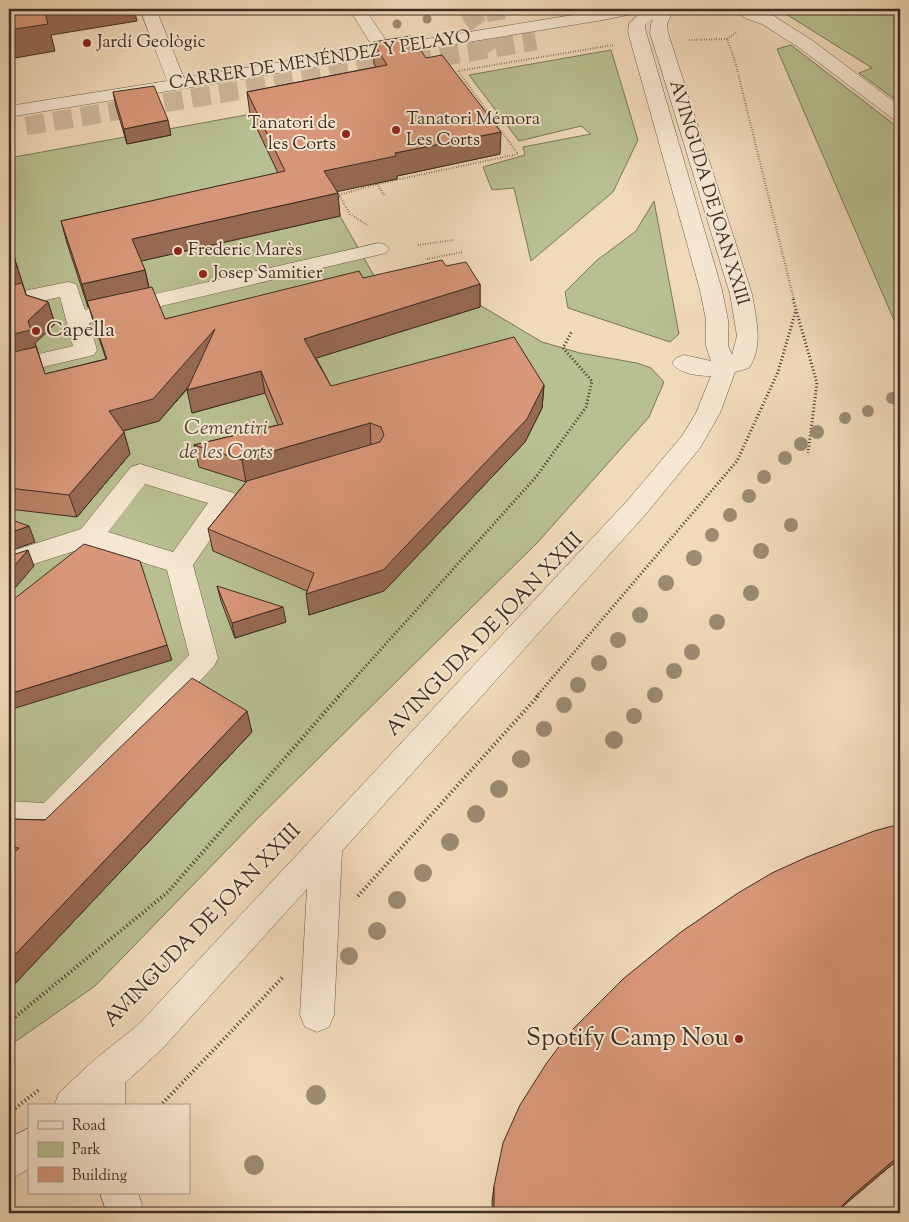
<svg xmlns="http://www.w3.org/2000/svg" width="909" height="1222" viewBox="0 0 909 1222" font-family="'Sorts Mill Goudy',serif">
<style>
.green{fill:#b8c091;stroke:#7a765a}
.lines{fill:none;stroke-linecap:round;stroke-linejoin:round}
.minor-tunnel{stroke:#cdb79c;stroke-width:19;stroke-dasharray:19 9;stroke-linecap:butt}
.minor-casing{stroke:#695848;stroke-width:1}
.path-far2{stroke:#3c2c22;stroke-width:2;stroke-dasharray:0.5 2;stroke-linecap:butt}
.path-far1{stroke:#3c2c22;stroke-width:3;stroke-dasharray:1 2.5;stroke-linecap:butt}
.path{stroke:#3c2c22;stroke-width:4;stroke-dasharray:1 3;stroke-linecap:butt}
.minor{fill:#f6e7d2;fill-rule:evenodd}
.tree{fill:#9b8b72}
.wall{fill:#ba8267;stroke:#3c2c22}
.shaded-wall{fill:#976a54;stroke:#3c2c22}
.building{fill:#d89778;stroke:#3c2c22}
.poi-dot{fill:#8f2418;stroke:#f6e7d2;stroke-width:2}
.labels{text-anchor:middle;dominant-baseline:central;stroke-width:4;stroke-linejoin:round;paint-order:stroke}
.far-poi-label{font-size:18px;fill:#3c2c22;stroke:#f6e7d2;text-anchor:start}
.far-street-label{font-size:18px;fill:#3c2c22;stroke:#f6e7d2}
.poi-label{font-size:21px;fill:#3c2c22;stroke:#f6e7d2;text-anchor:start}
.park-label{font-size:21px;font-style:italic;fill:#554a38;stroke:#f6e7d2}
.street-label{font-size:21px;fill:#3c2c22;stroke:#f6e7d2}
.near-poi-label{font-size:25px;fill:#3c2c22;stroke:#f6e7d2;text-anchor:end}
</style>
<rect width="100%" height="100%" fill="#f1daba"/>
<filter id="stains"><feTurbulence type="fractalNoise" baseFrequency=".004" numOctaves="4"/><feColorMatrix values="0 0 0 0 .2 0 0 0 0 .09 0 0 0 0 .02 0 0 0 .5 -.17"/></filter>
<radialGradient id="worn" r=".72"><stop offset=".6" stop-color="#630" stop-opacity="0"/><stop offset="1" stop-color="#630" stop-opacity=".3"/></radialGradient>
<path class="green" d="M778,9H900V103L859,73L872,68Z
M791,45L900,129V334L777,49Z
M611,50L638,140L613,192L531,261L514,188L492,190L483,167L525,155L523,147L591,134L581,126L519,141L469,75Z
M279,109L385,295L478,304L542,342L580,353L637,363L651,368L664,382L649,417L538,542L256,820L95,986L9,1046V158Z
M654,201L679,334L670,342L568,308L565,292L596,261L636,231Z"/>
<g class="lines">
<path class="minor-tunnel" d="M495,48L471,15L509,9
M26,126L536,41"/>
<g class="minor-casing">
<path id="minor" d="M140,9H156L184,78L373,47L349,9H365L389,45L609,9H639L637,13L603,20L9,117V106L167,81Z
M644,9H674L667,24L668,33L752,294C756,319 764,345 749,368L735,372L720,413L700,448L645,515L342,851L334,1015L329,1027L317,1032L305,1027L300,1015L307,889L162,1049L125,1083V1106H54L59,1093L94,1060L138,1025L627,501L682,436L696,413L711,376C699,376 679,374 672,363L676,358L684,355L711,361L706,346V320L700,290L628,32L629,24ZM653,19L651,24L650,33L730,294L737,336L732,355L728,346V320L722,290L646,32L645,25Z
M735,9H754L774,16L813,41L900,106V121L893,119L801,49L762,24L747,19L737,13Z
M379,243L386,245L389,249L386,253L89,323L97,350L94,355L9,375V361L73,346L60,297L9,308V294L68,282L76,284L85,310Z
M140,464L234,493L238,499L193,565L218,658L214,666L62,827L51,831L9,829V801L44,803L189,655L167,570L90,546L9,572V552L81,529L131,467ZM145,484L208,503L173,552L108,532Z
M29,1128V1169L9,1180V1138Z
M100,1193H138L145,1213H107Z"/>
</g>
<path class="path-far2" d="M736,33L727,39L735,61L794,300
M689,40L727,39
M377,184L384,195
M367,225L350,214L339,195L377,184L518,154L458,71L613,45
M418,245L454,240
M427,259L463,252"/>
<path class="path-far1" d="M793,299L817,383L808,453
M338,697L536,477L586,407L592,381L563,348L572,331
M536,697L737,461L778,372L796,310"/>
<path class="path" d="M358,896L538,696
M111,1021L175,955
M9,1022L168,892L339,696
M160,1106L284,976
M9,1113L40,1089"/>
<use href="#minor" class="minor"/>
</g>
<g class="tree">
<circle cx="427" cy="19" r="4.5"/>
<circle cx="397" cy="24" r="4.5"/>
<circle cx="892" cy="398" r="6"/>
<circle cx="868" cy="411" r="6"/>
<circle cx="845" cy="418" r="6"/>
<circle cx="817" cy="432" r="7"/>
<circle cx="801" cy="444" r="7"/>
<circle cx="785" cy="458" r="7"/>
<circle cx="764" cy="477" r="7"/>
<circle cx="749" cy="496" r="7"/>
<circle cx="730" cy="515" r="7"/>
<circle cx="791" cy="525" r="7"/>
<circle cx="712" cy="535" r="7"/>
<circle cx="761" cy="551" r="8"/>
<circle cx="694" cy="558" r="8"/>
<circle cx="666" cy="583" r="8"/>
<circle cx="751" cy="593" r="8"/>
<circle cx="640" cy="615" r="8"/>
<circle cx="717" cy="622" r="8"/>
<circle cx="618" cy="640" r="8"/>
<circle cx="692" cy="652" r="8"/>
<circle cx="599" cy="663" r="8"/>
<circle cx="674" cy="671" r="8"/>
<circle cx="578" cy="685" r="8"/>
<circle cx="655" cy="695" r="8"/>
<circle cx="564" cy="705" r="8"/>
<circle cx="634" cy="716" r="8"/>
<circle cx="544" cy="729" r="8"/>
<circle cx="614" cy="740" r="9"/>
<circle cx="521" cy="759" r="9"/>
<circle cx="499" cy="789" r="9"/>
<circle cx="476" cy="814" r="9"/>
<circle cx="450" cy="842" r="9"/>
<circle cx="423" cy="873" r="9"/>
<circle cx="397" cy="900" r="9"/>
<circle cx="377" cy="931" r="9"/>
<circle cx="349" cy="956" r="9"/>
<circle cx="316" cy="1095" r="10"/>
<circle cx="254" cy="1165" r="10"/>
</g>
<path class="wall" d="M373,42L426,58L500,154L397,176V179L337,191L340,216L141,261L145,270L149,287L165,319L363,278L446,266L480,284V307L316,358L331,386L544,385L542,408L525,442L384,591L309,615L307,591L213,551L208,529L246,482L199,467L194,445L278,425L265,393L192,413L189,387L159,421L123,431L130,454L77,517L9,509V241L26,295L48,302L55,324L35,343L45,374L106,359L94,324L89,307H88L67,243L61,221L278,173L250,114L247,92L376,67L374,64Z
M113,92L171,135L127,144L116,107Z
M900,266V274L898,273Z
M217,586L286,622L235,638L221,601Z
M252,732L9,990V819L45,820Z
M900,824V1159L888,1168L835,1213H493L492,1202L494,1186Z"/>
<path class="shaded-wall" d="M44,9H134L137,21L51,35L55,51L9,59V30Z
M168,120L171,135L127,144L124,129Z
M501,132L500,154L397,176V179L326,194L324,171L395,153Z
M338,193L340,216L137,262L132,239Z
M9,241L33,316L9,293Z
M145,270L150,293L87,301L89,307H88L82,284Z
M480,284V307L307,361L304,339Z
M48,302L55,324L35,343L52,397L9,356V335L28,321Z
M215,329L219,351L159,421L115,433L109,411Z
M261,371L265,393L192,413L187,390Z
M544,385L542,408L525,442L384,591L309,615L306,594Z
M370,423L371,445L246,482L242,460Z
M124,432L130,454L77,517L69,495Z
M29,526L35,542L9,551V533Z
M28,550L34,566L9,595V572Z
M283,607L286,622L235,638L232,623Z
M167,645L172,660L9,710V694Z
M247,711L252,732L9,990V961Z
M900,1155V1159L888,1168L835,1213L852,1196Z"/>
<path class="building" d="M9,9H44L48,24L9,30Z
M411,36L426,58L442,55L501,132L395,153L396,156L324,171L338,193L132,239L145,270L82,284L61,221L285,171L247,92L387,65L373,42Z
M154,86L168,120L124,129L113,92Z
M9,241L17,267L9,269Z
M442,260L446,266L466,262L480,284L304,339L331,386L514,337L544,385L527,419L383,570L306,594L314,573L208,529L247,481L380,442L384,435L381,427L370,423L242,460L194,445L283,424L261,371L187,390L215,329L153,399L109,411L124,432L69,495L9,488V353L36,347L45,374L107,359L87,301L152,287L165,319L359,271L363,278Z
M22,283L26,295L48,302L28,321L31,330L9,335V286Z
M9,519L29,526L9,533Z
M84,544L140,561L167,645L9,694V603Z
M28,550L9,572V556Z
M217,586L283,607L232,623Z
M192,678L247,711L9,961V858L19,848L9,847V819L45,820Z
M900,824V1155L852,1196L835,1213H494V1186L503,1143L520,1105L546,1064L570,1032L623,979L681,932L738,893L772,873L807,857L874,831Z"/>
<g class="poi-dot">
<circle cx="87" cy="43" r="5"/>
<circle cx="396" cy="130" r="5"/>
<circle cx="346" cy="134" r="5"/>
<circle cx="178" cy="251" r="5"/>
<circle cx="203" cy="274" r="5"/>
<circle cx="36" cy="331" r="5"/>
<circle cx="739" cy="1039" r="5"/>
</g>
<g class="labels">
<g class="far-poi-label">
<text x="97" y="43">Jardí Geològic</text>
<text x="406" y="120">Tanatori Mémora<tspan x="406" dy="21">Les Corts</tspan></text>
<text x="336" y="124" text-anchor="end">Tanatori de<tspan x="336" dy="21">les Corts</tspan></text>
<text x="188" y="251">Frederic Marès</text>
<text x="213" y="274">Josep Samitier</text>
</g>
<g class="far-street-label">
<text transform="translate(320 61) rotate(-9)">CARRER DE MENÉNDEZ Y PELAYO</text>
<text transform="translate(708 193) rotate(73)">AVINGUDA DE JOAN XXIII</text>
</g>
<g class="poi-label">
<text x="46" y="331">Capella</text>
</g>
<g class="park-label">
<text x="226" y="429">Cementiri<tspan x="226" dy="24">de les Corts</tspan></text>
</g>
<g class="street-label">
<text transform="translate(485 635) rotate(-46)">AVINGUDA DE JOAN XXIII</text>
<text transform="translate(203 926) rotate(-46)">AVINGUDA DE JOAN XXIII</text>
</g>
<g class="near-poi-label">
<text x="729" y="1039">Spotify Camp Nou</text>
</g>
</g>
<rect width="909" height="1222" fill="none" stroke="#f1daba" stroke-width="30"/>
<rect x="10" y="10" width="889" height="1202" fill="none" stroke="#3c2c22" stroke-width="2.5"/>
<rect x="15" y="15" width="879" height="1192" fill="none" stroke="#3c2c22"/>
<rect x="28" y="1104" width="162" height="90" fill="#f6e7d2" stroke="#ac9c8c"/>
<rect x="38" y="1121" width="25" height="8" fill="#f6e7d2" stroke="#ac9c8c"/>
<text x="72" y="1130" font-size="15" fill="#3c2c22">Road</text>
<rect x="38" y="1142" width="25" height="15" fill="#b8c091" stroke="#ac9c8c"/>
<text x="72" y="1154" font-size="15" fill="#3c2c22">Park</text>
<rect x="38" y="1167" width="25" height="15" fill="#d89778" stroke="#ac9c8c"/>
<text x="72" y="1180" font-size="15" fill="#3c2c22">Building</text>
<rect width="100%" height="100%" filter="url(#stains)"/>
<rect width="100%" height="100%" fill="url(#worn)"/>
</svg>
